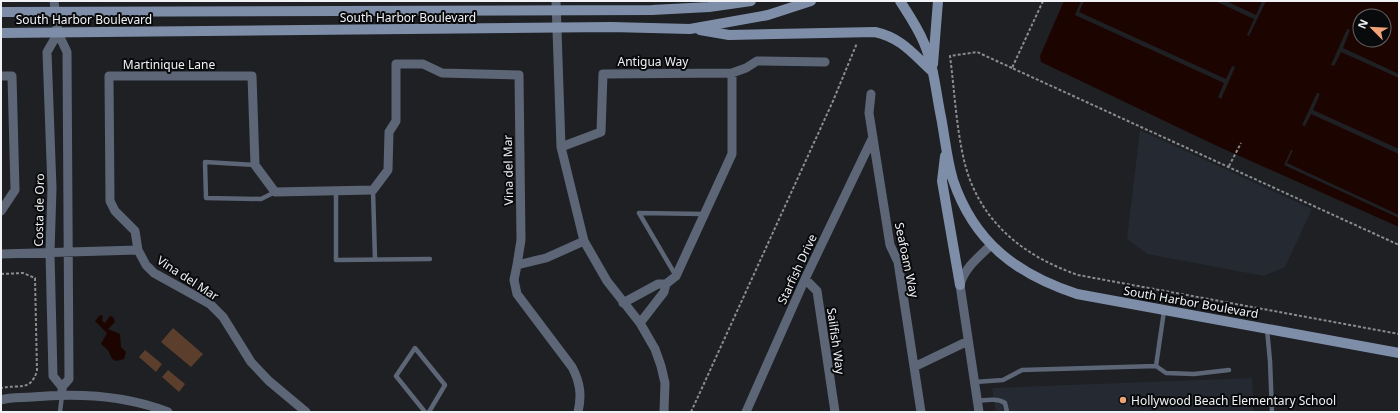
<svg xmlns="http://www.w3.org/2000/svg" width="1400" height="413" viewBox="0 0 1400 413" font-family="'Noto Sans',sans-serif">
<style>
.built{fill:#242932}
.green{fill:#5b3e2c}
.water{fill:#1c0500;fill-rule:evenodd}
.pier{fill:#1e2024}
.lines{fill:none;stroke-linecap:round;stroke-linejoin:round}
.path{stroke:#8a8c8f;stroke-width:2;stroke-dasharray:3 2;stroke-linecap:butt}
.lane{stroke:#5d6676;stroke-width:4.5}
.street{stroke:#5d6676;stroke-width:9}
.secondary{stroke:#7f8ea8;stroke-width:10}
.poi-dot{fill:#efa377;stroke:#090a0c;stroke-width:1.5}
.labels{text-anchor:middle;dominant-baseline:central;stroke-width:4;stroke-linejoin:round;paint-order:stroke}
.street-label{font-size:12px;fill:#f0f2f5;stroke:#090a0c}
.poi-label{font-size:12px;fill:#f0f2f5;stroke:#090a0c;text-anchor:start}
</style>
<rect width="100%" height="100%" fill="#1e2024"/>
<path class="built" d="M1140,130L1312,209L1285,267L1264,276L1147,254L1127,239Z
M1252,378L1253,412H996L992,388Z"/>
<path class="green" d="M173,328L203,354L191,367L161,342Z
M145,350L162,364L156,372L139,357Z
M168,370L185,384L179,392L162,377Z"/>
<path class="water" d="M1064,1H1399V227L1215,145L1041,62L1040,56ZM1360,16H1384V40H1360Z
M100,315L103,316L102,321L105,323L110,316L113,317L115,322L108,329L120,334L121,347L126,352L124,359L116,361L112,359L108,350L101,344L107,333L95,321Z"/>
<path class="pier" d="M1081,1H1084L1079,12L1226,79L1232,66L1235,67L1221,99L1218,97L1224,83L1075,15Z
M1215,1H1226L1256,15L1262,1H1266L1249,36L1247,35L1254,19Z
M1347,29L1350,30L1343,48L1399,74V78L1341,52L1334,66L1331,65Z
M1317,93L1320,94L1313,110L1399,149V154L1311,114L1305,126L1302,125Z
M1291,150H1293L1287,163L1399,215V218L1284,165Z"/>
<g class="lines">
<path class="path" d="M1043,1L1012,68L1399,245
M1012,68L977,52L950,56C955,93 957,146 970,180C989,229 1029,258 1078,275L1399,334
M1229,166L1241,143
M1,274L23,273L35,278L37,371C30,392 20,384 1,388
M691,412L833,101L857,43"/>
<path class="lane" d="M255,165L205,162L206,198L261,199L275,192
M336,190V260L430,259
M373,190L375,259
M676,276L639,213L704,214
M1267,329L1270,361L1272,412
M1156,366L1166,373L1194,374L1229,370
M975,382L1003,380L1022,370L1156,366L1164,311
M977,401C987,400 997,398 1005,403L1007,412
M60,412L62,395
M425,412L396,376L415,348L445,385L429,412"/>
<path class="street" d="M54,1L58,33L67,52L69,379L62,387
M556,1L561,147L584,241L607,281L640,323L655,349L661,366L665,383L664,412
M58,33L47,52L52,188L50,253L53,376L62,387V395
M1,76H12L15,190L1,211
M871,94L869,113L890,245L898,262L921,412
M561,147L601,132L603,74L732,73L746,68L757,61L825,62
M1,254L138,250
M805,279L817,291L835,412
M623,303L658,284H666
M640,323L664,292L666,284L676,276L732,154V73
M914,367L968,341
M1,400C11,397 22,398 32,397C77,393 125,395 168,412
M306,412L269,381L251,362L223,317L210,304L154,273L146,265L138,250L135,231L115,211L110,201L109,76H252L255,165L275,192L373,190L388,170L389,132L396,121V64H423L442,73L519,75L521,240L517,265
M578,412C582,395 580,382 572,367L517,294L514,280L517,265L546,258L584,241
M746,412L805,279L873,137
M979,412L960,285C964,268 979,257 991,245"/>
<path class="secondary" d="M900,1C909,15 918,28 924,43C934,66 936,93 941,117C945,138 947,160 953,180C974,242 1016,274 1077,294L1399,353
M1,12L652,10L709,7L751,1
M700,30L729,35L875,32C902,38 913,54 933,72
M1,33L611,27L690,29L768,15L811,1
M933,64L938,1
M945,156L942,181L960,285"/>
</g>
<circle class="poi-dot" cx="1123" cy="400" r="4"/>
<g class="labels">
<g class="street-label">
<text x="408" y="17">South Harbor Boulevard</text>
<text x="84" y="19">South Harbor Boulevard</text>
<text x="653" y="61">Antigua Way</text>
<text x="169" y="64">Martinique Lane</text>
<text transform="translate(508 170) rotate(-91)">Vina del Mar</text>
<text transform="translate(39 210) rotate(-89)">Costa de Oro</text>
<text transform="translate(907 260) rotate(78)">Seafoam Way</text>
<text transform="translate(797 269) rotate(-65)">Starfish Drive</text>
<text transform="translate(188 278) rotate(33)">Vina del Mar</text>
<text transform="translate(1191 302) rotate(10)">South Harbor Boulevard</text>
<text transform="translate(836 341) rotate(82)">Sailfish Way</text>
</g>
<g class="poi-label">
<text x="1131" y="400">Hollywood Beach Elementary School</text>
</g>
</g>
<rect width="1400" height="413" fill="none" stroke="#f0f2f5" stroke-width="4"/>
<g transform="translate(1372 28) rotate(294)"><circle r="19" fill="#090a0c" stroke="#656769"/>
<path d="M0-3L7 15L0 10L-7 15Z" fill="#efa377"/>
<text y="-6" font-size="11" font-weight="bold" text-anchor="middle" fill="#f0f2f5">N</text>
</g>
</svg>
